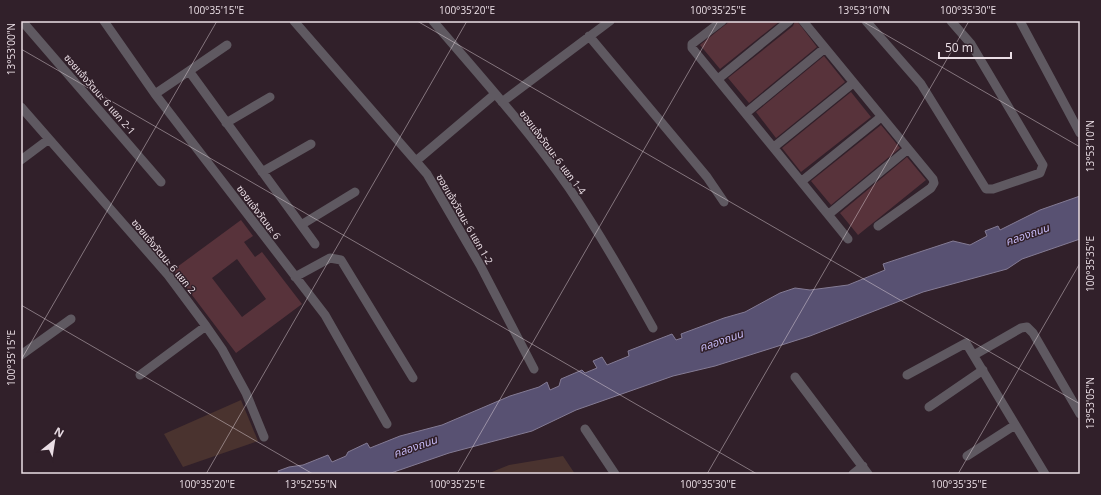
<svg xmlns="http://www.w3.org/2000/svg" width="1101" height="495" viewBox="0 0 1101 495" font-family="'Open Sans','Noto Sans Thai',sans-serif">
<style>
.green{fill:#4a332f}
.water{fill:#585172;stroke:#847b94}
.building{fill:#58333b;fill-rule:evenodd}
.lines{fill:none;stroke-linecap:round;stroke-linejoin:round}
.street{stroke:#5f5961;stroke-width:9}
.ticks{fill:none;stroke:#eadee5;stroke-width:1;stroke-opacity:0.45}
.labels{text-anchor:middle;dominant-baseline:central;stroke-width:3;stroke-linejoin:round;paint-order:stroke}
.street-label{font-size:10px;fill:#eadee5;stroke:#31202a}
.water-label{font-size:11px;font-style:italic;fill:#c5b9f5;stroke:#31202a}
.neatline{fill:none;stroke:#eadee5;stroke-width:1.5}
.ticks-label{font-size:10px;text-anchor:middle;fill:#eadee5}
</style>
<rect width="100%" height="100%" fill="#31202a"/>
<path class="green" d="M241,400L258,441L183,467L164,434Z
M563,456L575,474H487L509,465Z"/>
<path class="water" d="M1080,196V239L1022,259L1007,269L923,292L810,336L715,366L673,376L576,410L532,431L449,453L388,474H279L278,471L289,467L303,465L328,455L332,462L346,456L348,452L367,443L370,448L400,436L442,425L510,396L539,387L547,382L550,390L559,386L561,379L582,370L585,373L597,368L593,361L602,357L607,365L629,356L628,351L672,334L676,340L682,338L681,334L724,318L745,312L780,293L795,288L810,290L848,285L885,270L883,264L953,241L970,245L987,236L985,231L998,226L1000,230L1040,210Z"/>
<path class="building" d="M730,21H780L720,69L700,45Z
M795,21H797L817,47L749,103L728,78L793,26Z
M824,56L845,82L776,138L756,112Z
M851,92L871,117L801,172L782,148Z
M881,125L900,148L831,205L811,181Z
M907,157L926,180L858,235L840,213Z
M241,220L253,236L244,242L255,257L262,252L302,304L236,353L173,270ZM237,259L266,299L242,317L212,278Z"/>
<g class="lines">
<path class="street" d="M22,21L161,182
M104,21L155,94L325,315L387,424
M294,21L427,174L480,265L534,369
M433,21C479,75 528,129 569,188C599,232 627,281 653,328
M722,21L692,44V48L848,239
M803,21L933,179L934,183L931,188L878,226
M866,21L921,84L986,189H993L1040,173L1043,165L971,44L951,21
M1020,21L1080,133
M589,36L707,177L724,202
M189,71L227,45
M718,79L789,21
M155,94L189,71L315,244
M502,102L610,21
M21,107L168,275L206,326L222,349L246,393L264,437
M746,113L825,48
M226,123L270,97
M774,147L853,83
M21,160L49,139
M416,161L495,94
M262,172L311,144
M802,181L881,117
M829,214L908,149
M301,225L355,192
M295,277L330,258L341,260L413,378
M21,355L71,319
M974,355L1021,328L1027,327L1033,333L1080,414
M140,375L206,326
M907,375L966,343L1045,474
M795,377L868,474
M929,407L983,370
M585,429L615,474
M967,456L1015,425
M853,474L863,466"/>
</g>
<path class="ticks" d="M417,21L1080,404M862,21L1080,147M21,49L757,474M21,305L313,474M21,360L217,21M206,474L467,21M457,474L718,21M707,474L969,21M958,474L1080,263"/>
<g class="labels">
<g class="street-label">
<text transform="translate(100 94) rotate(49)">ซอยแจ้งวัฒนะ 6 แยก 2-1</text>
<text transform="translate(553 152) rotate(53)">ซอยแจ้งวัฒนะ 6 แยก 1-4</text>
<text transform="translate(259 212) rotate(53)">ซอยแจ้งวัฒนะ 6</text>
<text transform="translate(465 219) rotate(60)">ซอยแจ้งวัฒนะ 6 แยก 1-2</text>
<text transform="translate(164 256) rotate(50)">ซอยแจ้งวัฒนะ 6 แยก 2</text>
</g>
<g class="water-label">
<text transform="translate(1027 234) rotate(-19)">คลองถนน</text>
<text transform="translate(721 340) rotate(-19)">คลองถนน</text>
<text transform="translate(415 446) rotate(-19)">คลองถนน</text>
</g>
</g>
<rect width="1101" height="495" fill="none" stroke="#31202a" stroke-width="44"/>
<g transform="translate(54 441) rotate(30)" stroke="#31202a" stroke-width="3" paint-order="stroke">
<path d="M0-3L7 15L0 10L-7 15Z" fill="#eadee5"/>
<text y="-6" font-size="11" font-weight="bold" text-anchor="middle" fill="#eadee5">N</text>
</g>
<path d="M939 52v6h72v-6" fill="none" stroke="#eadee5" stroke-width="2"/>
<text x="945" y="52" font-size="12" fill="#eadee5" stroke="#31202a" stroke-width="3" paint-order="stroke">50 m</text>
<rect x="22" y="22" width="1057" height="451" class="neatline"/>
<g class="ticks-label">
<text x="216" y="14">100°35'15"E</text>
<text x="467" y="14">100°35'20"E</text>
<text x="718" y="14">100°35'25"E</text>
<text x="864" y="14">13°53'10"N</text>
<text x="968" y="14">100°35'30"E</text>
<text transform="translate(11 49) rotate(-90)" y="4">13°53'00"N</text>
<text transform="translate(1090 146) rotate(-90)" y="4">13°53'10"N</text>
<text transform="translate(1090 264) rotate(-90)" y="4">100°35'35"E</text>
<text transform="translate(11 358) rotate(-90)" y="4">100°35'15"E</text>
<text transform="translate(1090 403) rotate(-90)" y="4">13°53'05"N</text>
<text x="207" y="488">100°35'20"E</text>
<text x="311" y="488">13°52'55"N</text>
<text x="457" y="488">100°35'25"E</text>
<text x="708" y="488">100°35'30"E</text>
<text x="959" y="488">100°35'35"E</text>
</g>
</svg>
